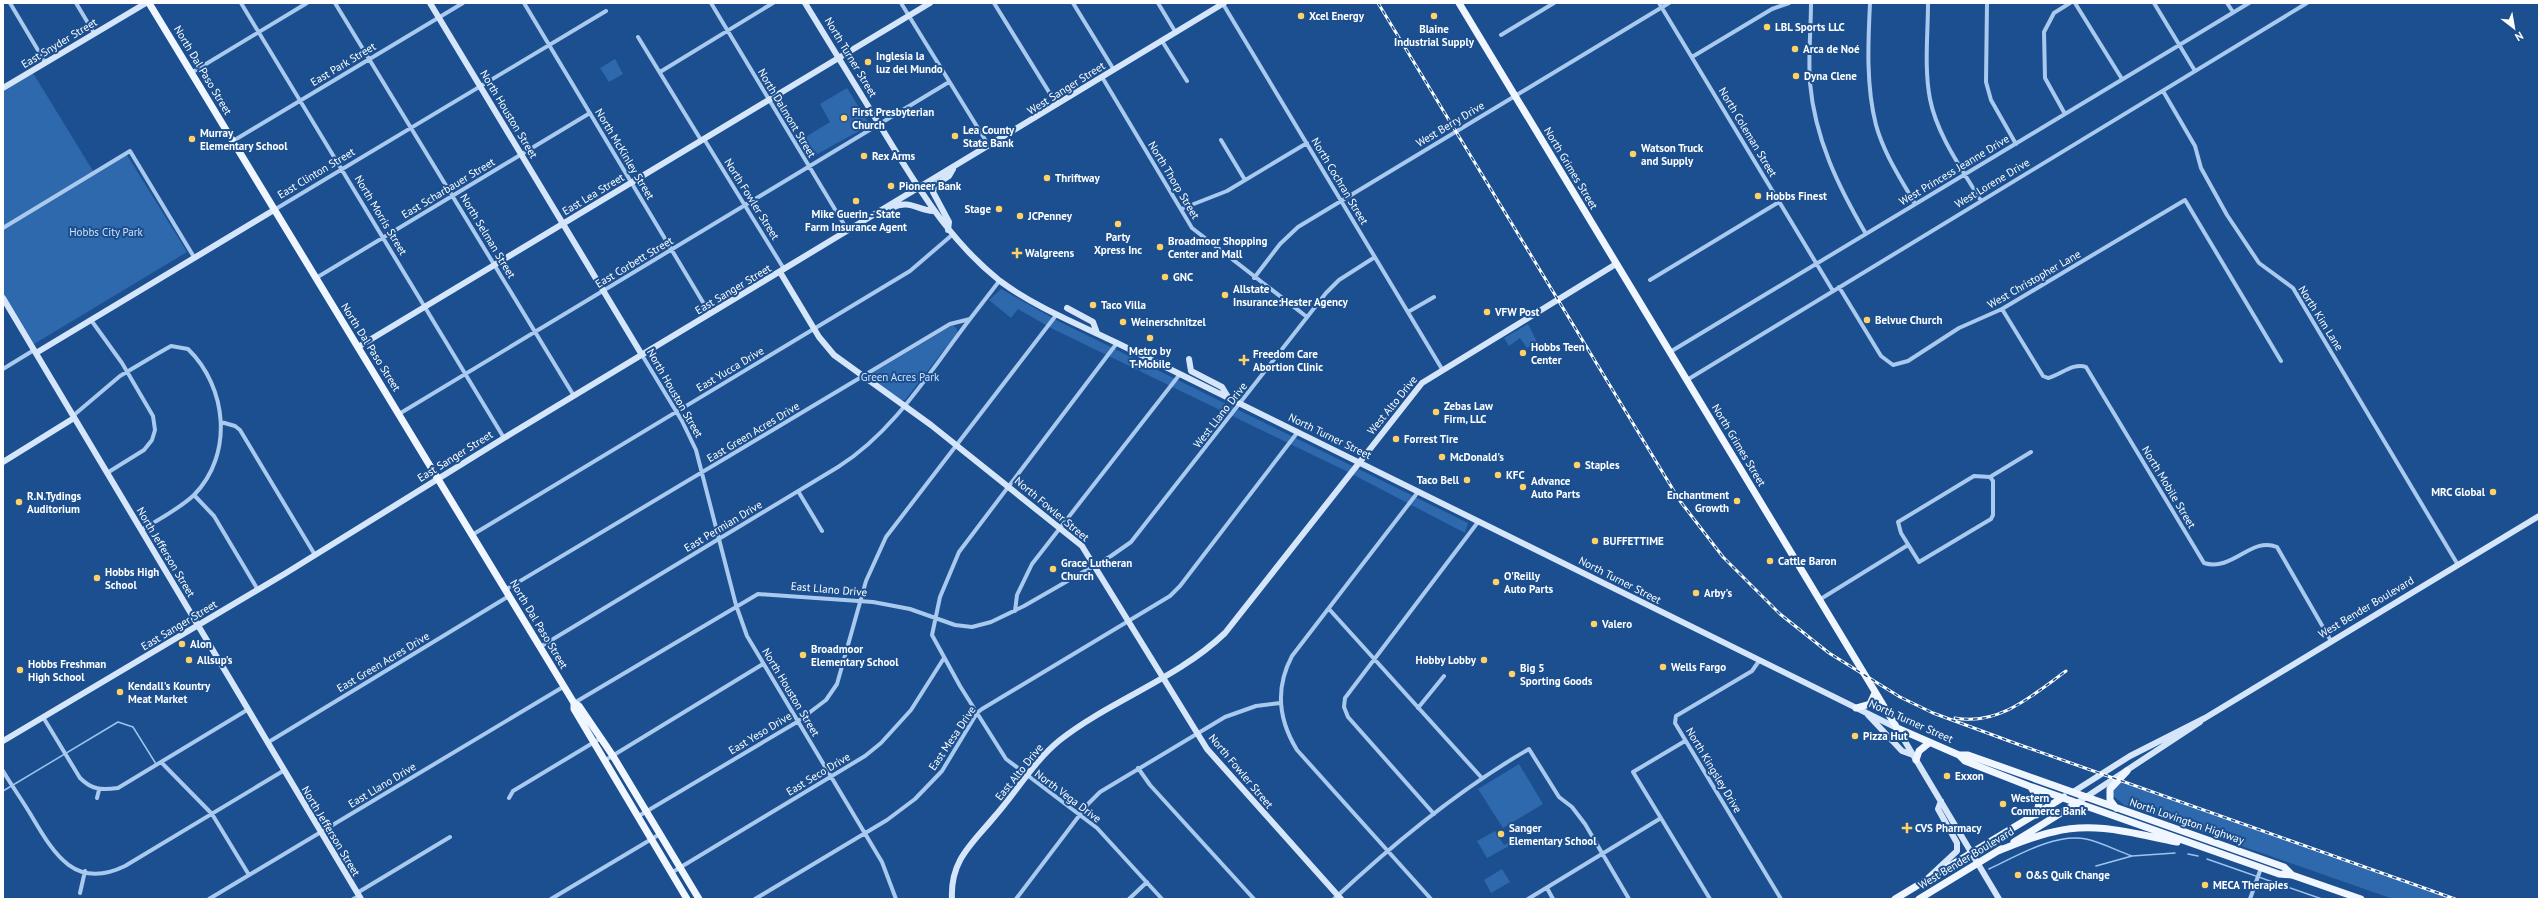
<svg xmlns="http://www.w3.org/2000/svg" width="2542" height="902" viewBox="0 0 2542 902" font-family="'PT Sans',sans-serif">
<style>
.green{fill:#2e69ad}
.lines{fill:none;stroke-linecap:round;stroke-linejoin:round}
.stream{stroke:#9cc4f0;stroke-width:1.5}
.street{stroke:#a9c9ee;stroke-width:4}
.secondary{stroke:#d6e6fa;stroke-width:6}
.primary{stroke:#f0f6ff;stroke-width:7}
.rail-casing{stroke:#fff;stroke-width:3}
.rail{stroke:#1b4f8f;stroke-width:1.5;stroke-dasharray:4.5;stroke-linecap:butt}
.poi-dot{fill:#ffd166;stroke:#1b4f8f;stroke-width:1.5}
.labels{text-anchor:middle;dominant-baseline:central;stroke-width:4;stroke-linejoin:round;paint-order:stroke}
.poi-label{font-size:11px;font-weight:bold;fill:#fff;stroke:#1b4f8f;text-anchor:start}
.street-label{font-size:11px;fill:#fff;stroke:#1b4f8f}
.park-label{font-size:11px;fill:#cfe3fa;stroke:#1b4f8f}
</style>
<rect width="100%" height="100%" fill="#1b4f8f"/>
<path class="green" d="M615,59L623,74L609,82L600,68Z
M33,73L93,171L127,155L187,252L34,344L3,295V91Z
M847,88L870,125L810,158L799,141L830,122L820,104Z
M1001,289L1058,321L1468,523L1465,533L1348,472L1051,328L1018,309L1011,318L989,300Z
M1528,324L1537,342L1527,348L1520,338L1509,346L1504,338Z
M953,325L957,329V333L905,400H901L871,379V374Z
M1519,764L1543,804L1503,828L1478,789Z
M2120,782L2452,899H2393L2124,805L2113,796V786Z
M1495,831L1504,845L1516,838L1518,841L1487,858L1477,841Z
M1502,869L1510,882L1491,893L1484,880Z"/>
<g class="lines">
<path class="stream" d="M3,791L118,722L133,727L156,764
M2188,854L2198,856
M2207,859L2322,899
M2096,866L2132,856L2175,853
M1989,869C2017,856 2054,833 2086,839C2101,842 2117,851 2132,856"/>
<path class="street" d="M10,3L45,62
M76,3L94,33
M241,3L504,438
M335,3L574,396
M524,3L710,314
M711,3L848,231
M901,3L989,146
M994,3L1057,105
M1073,3L1114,70
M1158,3L1176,33
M1659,3L1833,291
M1811,3C1811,29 1808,57 1810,83C1815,139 1838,186 1866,234
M1870,3C1868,43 1866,86 1876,125C1884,154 1901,179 1915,204
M1928,3C1928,34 1924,68 1930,99C1937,135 1962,169 1981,201
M1987,3L1986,82L1991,100L2016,144
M2075,3L2122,79
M2154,3L2195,71
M2227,3L2233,12
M1223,4L1442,369
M1501,35L1554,3
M638,37L701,140
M1162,41L1187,81
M1692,57L1772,9L1789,3
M660,72L773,3
M191,73L307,3
M1102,77L1192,228L1307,317
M2163,91L2195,146L2201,168L2227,215L2259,263L2293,288L2458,565
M2065,114L2045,78L2044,32L2054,13L2070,3
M704,139L784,269
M1221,140L1245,180
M233,141L463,3
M1181,209L1227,191L1307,143
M274,210L606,11
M3,228L130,151L194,257
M316,278L590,113
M1254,278L1280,244L1298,227L1669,3
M1650,280L1779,202
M1839,287L1881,356L1893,365L1908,361L1959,328L2002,309L2185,200L2281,361
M2002,309L2043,376L2048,378C2060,375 2074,362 2086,367L2204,563C2233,572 2251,536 2277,547L2331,641
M1408,312L1434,297
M91,320L122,363L153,416L155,430L152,440L144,450L107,473
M1117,343L959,552L940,597L932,635L960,686L1006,759L1097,828L1162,899
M1670,352L2249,3
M642,355L682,421L696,450L736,605L747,636L882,862L896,899
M3,369L34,350
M1687,380L2307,3
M399,414L949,82
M74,415L120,376L157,354L171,346L188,349C227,387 234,454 194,495C179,509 158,520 141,530
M221,422L235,426L240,430L315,555
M1990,477L1993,481V515L1991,519L1919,562L1901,533L1898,522L1974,476L1990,477L2031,452
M798,491L822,531
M1418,492L1292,656C1275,688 1278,719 1297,750L1431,899
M194,495L214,516L258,590
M472,535L910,271L952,235
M505,590L950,324L970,319L1000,280
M1819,600L1908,545
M1329,609L1481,777
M1015,611L1017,595L1032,564L1180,374
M540,647L838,467C895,431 930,371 970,319
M1759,661L1752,671L1676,716L1675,723L1781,899
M574,703L758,594L873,602L910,609L955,625L972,627L991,622L1024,606L1111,556L1131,542L1326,293L1339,280L1375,257
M1418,708L1444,676
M43,717L80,778C92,790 101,790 118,788L247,710
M1685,741L1633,772L1710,899
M267,743L509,596
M604,761L763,664
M161,762L212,814L249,875
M1138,768L1150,785L1254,899
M3,771C12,786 22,800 31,815C53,852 74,891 125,866L283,771
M97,798L99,790
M509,798L513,791L601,738
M1434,814L1348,717L1344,707L1345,698L1478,522
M637,817L797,722L826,700L837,684L866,581L886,537L1057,314
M671,873L865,756L881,743L911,710L944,658
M1547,888L1553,899
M80,893L85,871
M357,893L450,837
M209,899L563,687
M353,899L359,896
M551,899L660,834
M755,899L887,820L915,799L942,771L977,713L982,709L1170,596L1180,586L1297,433
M1016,899L1088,804L1100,792L1225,717L1256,706L1280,703
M1129,899L1147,882
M1334,899C1394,843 1458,790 1529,749L1559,797L1572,807L1585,824L1629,899
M1528,899L1661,818
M2250,899L2261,868"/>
<path class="secondary" d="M430,3L642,355
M805,3C836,54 867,105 898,155C927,202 956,246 1000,281C1035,307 1078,324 1117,343L1897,728L1999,899
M3,88L146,3
M892,208C908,199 918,210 933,211
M948,230L949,222L933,192L935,185L949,176L953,169
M780,272L819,337L834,355L931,425L1082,546L1207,749L1341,899
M3,298L361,899
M1067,308L1093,322L1097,333
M358,347L930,3
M36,353L274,210
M1189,359L1191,371L1222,387L1228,397
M3,462L74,418
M1868,715L1902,751L1913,755
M3,741L286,573L504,438L1224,3
M2073,792L2130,756L2205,718L2539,516
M2077,803L2200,722
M1928,878L1957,851V843L1938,809L1941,801
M952,899C950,860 972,844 995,816C1017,791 1034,761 1060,740C1111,700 1177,679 1225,633L1422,383L1616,264"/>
<path class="primary" d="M149,3L574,703V709L687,899
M1459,3L1897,728L1959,755H1968L2284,867L2292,875
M574,703L579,706L613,756L699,899
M1856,708L1870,704L1875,693
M1959,755L1965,761L2029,786L2279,874L2292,875L2361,899
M1916,760L1919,751L1929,743
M2032,789L2040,800L2036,815
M2116,808L2110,800V789L2127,771
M2014,842L2077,803
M1998,851C2016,844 2034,836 2053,832C2096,821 2135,834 2177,842
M1895,899L2064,797
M1919,899L2001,849"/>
<g class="rail-casing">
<path id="rail" d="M1378,3L1680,501L1723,557L1780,614L1829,653L1900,697L1933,713L2020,745L2455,899
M1955,718C1999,726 2033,695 2066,671"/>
</g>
<use href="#rail" class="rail"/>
</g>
<g class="poi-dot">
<circle cx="1301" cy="16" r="4"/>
<circle cx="1434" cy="16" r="4"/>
<circle cx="1767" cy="27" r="4"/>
<circle cx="1795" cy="49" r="4"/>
<circle cx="868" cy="62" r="4"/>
<circle cx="1796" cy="76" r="4"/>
<circle cx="844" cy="118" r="4"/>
<circle cx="955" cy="136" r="4"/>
<circle cx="192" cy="139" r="4"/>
<circle cx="1633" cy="154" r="4"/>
<circle cx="864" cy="156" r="4"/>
<circle cx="1047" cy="178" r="4"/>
<circle cx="891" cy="186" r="4"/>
<circle cx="1758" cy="196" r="4"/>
<circle cx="856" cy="201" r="4"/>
<circle cx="999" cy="209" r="4"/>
<circle cx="1020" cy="216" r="4"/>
<circle cx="1118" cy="224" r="4"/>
<circle cx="1160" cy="247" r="4"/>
<path d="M1015 247h4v4h4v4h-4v4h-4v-4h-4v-4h4z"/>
<circle cx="1165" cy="277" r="4"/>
<circle cx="1225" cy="295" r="4"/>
<circle cx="1093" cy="305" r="4"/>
<circle cx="1487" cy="312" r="4"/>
<circle cx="1867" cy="320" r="4"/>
<circle cx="1123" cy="322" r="4"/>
<circle cx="1150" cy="338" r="4"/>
<circle cx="1523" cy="353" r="4"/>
<path d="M1242 354h4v4h4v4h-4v4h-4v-4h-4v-4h4z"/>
<circle cx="1436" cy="412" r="4"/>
<circle cx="1396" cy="439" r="4"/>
<circle cx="1442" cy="457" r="4"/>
<circle cx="1577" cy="465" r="4"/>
<circle cx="1498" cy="475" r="4"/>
<circle cx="1467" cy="480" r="4"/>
<circle cx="1523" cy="487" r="4"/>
<circle cx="2493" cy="492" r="4"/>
<circle cx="1737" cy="501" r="4"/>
<circle cx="19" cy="502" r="4"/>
<circle cx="1595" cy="541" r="4"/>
<circle cx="1770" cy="561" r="4"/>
<circle cx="1053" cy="569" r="4"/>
<circle cx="97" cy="578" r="4"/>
<circle cx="1496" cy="582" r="4"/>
<circle cx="1696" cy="593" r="4"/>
<circle cx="1594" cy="624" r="4"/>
<circle cx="182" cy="644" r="4"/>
<circle cx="803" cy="655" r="4"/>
<circle cx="189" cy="660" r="4"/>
<circle cx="1484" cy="660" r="4"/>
<circle cx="1663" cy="667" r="4"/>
<circle cx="20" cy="670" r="4"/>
<circle cx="1512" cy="674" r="4"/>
<circle cx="120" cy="692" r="4"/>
<circle cx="1855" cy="736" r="4"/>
<circle cx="1947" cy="776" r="4"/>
<circle cx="2003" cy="804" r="4"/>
<path d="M1905 822h4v4h4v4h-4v4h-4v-4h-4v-4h4z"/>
<circle cx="1501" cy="834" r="4"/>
<circle cx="2018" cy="875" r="4"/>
<circle cx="2205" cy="885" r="4"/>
</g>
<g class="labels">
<g class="poi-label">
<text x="1309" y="16">Xcel Energy</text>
<text x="1775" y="27">LBL Sports LLC</text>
<text x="1434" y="29" text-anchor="middle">Blaine<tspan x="1434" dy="13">Industrial Supply</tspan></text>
<text x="1803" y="49">Arca de Noé</text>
<text x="876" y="56">Inglesia la<tspan x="876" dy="13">luz del Mundo</tspan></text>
<text x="1804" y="76">Dyna Clene</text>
<text x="852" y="112">First Presbyterian<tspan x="852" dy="13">Church</tspan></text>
<text x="963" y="130">Lea County<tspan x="963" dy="13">State Bank</tspan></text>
<text x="200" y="133">Murray<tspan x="200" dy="13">Elementary School</tspan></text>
<text x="1641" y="148">Watson Truck<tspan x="1641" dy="13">and Supply</tspan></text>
<text x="872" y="156">Rex Arms</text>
<text x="1055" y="178">Thriftway</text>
<text x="899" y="186">Pioneer Bank</text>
<text x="1766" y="196">Hobbs Finest</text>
<text x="991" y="209" text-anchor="end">Stage</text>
<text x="856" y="214" text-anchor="middle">Mike Guerin - State<tspan x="856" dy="13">Farm Insurance Agent</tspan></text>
<text x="1028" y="216">JCPenney</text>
<text x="1118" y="237" text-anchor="middle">Party<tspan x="1118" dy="13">Xpress Inc</tspan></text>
<text x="1168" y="241">Broadmoor Shopping<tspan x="1168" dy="13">Center and Mall</tspan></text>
<text x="1025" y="253">Walgreens</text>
<text x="1173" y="277">GNC</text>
<text x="1233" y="289">Allstate<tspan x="1233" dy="13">Insurance:Hester Agency</tspan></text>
<text x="1101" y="305">Taco Villa</text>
<text x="1495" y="312">VFW Post</text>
<text x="1875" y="320">Belvue Church</text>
<text x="1131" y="322">Weinerschnitzel</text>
<text x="1531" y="347">Hobbs Teen<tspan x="1531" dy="13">Center</tspan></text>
<text x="1150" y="351" text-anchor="middle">Metro by<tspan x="1150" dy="13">T-Mobile</tspan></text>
<text x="1253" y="354">Freedom Care<tspan x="1253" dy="13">Abortion Clinic</tspan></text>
<text x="1444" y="406">Zebas Law<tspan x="1444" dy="13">Firm, LLC</tspan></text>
<text x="1404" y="439">Forrest Tire</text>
<text x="1450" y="457">McDonald's</text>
<text x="1585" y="465">Staples</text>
<text x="1506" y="475">KFC</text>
<text x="1459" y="480" text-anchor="end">Taco Bell</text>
<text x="1531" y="481">Advance<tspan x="1531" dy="13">Auto Parts</tspan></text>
<text x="2485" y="492" text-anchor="end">MRC Global</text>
<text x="1729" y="495" text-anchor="end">Enchantment<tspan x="1729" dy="13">Growth</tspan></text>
<text x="27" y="496">R.N.Tydings<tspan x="27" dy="13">Auditorium</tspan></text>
<text x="1603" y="541">BUFFETTIME</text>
<text x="1778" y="561">Cattle Baron</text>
<text x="1061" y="563">Grace Lutheran<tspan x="1061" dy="13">Church</tspan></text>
<text x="105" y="572">Hobbs High<tspan x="105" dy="13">School</tspan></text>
<text x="1504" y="576">O'Reilly<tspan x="1504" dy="13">Auto Parts</tspan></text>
<text x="1704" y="593">Arby's</text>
<text x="1602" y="624">Valero</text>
<text x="190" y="644">Alon</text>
<text x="811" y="649">Broadmoor<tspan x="811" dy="13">Elementary School</tspan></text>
<text x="197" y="660">Allsup's</text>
<text x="1476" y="660" text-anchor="end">Hobby Lobby</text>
<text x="28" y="664">Hobbs Freshman<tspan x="28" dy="13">High School</tspan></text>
<text x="1671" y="667">Wells Fargo</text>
<text x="1520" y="668">Big 5<tspan x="1520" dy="13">Sporting Goods</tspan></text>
<text x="128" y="686">Kendall's Kountry<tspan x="128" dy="13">Meat Market</tspan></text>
<text x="1863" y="736">Pizza Hut</text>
<text x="1955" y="776">Exxon</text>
<text x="2011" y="798">Western<tspan x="2011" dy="13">Commerce Bank</tspan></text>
<text x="1509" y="828">Sanger<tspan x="1509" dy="13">Elementary School</tspan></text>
<text x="1915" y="828">CVS Pharmacy</text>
<text x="2026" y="875">O&amp;S Quik Change</text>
<text x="2213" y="885">MECA Therapies</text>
</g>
<g class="street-label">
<text transform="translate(59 43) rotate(-31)">East Snyder Street</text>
<text transform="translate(851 57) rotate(59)">North Turner Street</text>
<text transform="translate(343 64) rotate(-31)">East Park Street</text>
<text transform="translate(203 70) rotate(59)">North Dal Paso Street</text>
<text transform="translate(1066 88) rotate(-32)">West Sanger Street</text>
<text transform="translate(787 113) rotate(59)">North Dalmont Street</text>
<text transform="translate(509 114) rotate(59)">North Houston Street</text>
<text transform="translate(1450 124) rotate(-31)">West Berry Drive</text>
<text transform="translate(1748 132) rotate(59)">North Coleman Street</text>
<text transform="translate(625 154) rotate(59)">North McKinley Street</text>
<text transform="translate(1571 168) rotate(59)">North Grimes Street</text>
<text transform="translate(1954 170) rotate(-31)">West Princess Jeanne Drive</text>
<text transform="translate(316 173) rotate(-31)">East Clinton Street</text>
<text transform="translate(1174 180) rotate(59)">North Thorp Street</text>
<text transform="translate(1340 181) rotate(59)">North Cochran Street</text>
<text transform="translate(1992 183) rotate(-31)">West Lorene Drive</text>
<text transform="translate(448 188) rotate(-31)">East Scharbauer Street</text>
<text transform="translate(593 194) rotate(-31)">East Lea Street</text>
<text transform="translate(752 199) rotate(58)">North Fowler Street</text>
<text transform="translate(381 215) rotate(59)">North Morris Street</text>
<text transform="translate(488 236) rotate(59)">North Selman Street</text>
<text transform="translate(634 262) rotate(-31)">East Corbett Street</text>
<text transform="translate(2034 279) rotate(-30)">West Christopher Lane</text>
<text transform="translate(733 289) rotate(-31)">East Sanger Street</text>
<text transform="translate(2321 318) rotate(58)">North Kim Lane</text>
<text transform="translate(371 347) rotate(58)">North Dal Paso Street</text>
<text transform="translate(730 369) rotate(-31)">East Yucca Drive</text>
<text transform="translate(675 393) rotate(60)">North Houston Street</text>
<text transform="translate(1392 405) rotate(-51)">West Alto Drive</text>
<text transform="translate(1220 415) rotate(-52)">West Llano Drive</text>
<text transform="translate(753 432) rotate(-31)">East Green Acres Drive</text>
<text transform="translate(1330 436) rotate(26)">North Turner Street</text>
<text transform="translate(1739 445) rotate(59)">North Grimes Street</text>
<text transform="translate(455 456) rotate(-32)">East Sanger Street</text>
<text transform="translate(2169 487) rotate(59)">North Mobile Street</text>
<text transform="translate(1052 509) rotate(40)">North Fowler Street</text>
<text transform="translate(723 526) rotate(-31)">East Permian Drive</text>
<text transform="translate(166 552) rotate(59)">North Jefferson Street</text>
<text transform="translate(1620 580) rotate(27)">North Turner Street</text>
<text transform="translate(829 589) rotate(5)">East Llano Drive</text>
<text transform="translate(2366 607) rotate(-31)">West Bender Boulevard</text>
<text transform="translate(539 624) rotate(59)">North Dal Paso Street</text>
<text transform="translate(179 625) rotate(-31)">East Sanger Street</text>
<text transform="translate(383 662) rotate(-31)">East Green Acres Drive</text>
<text transform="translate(791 692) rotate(59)">North Houston Street</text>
<text transform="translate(1911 721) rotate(24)">North Turner Street</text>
<text transform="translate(760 733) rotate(-31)">East Yeso Drive</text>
<text transform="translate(952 738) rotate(-56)">East Mesa Drive</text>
<text transform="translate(1714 770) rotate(59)">North Kingsley Drive</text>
<text transform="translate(1241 771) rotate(50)">North Fowler Street</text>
<text transform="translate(1019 772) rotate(-51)">East Alto Drive</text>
<text transform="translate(818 774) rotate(-31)">East Seco Drive</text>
<text transform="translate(382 785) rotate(-31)">East Llano Drive</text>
<text transform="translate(1068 796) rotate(37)">North Vega Drive</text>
<text transform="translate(2187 821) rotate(19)">North Lovington Highway</text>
<text transform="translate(331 831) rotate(59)">North Jefferson Street</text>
<text transform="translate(1966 858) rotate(-31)">West Bender Boulevard</text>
</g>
<g class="park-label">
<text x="106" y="232">Hobbs City Park</text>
<text x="900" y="377">Green Acres Park</text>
</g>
</g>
<rect width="2542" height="902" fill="none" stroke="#ffffff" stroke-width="8"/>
<g transform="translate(2514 28) rotate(149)" stroke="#1b4f8f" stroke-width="3" paint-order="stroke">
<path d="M0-3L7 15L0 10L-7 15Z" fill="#ffffff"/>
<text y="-6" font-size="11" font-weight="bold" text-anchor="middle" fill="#ffffff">N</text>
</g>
</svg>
